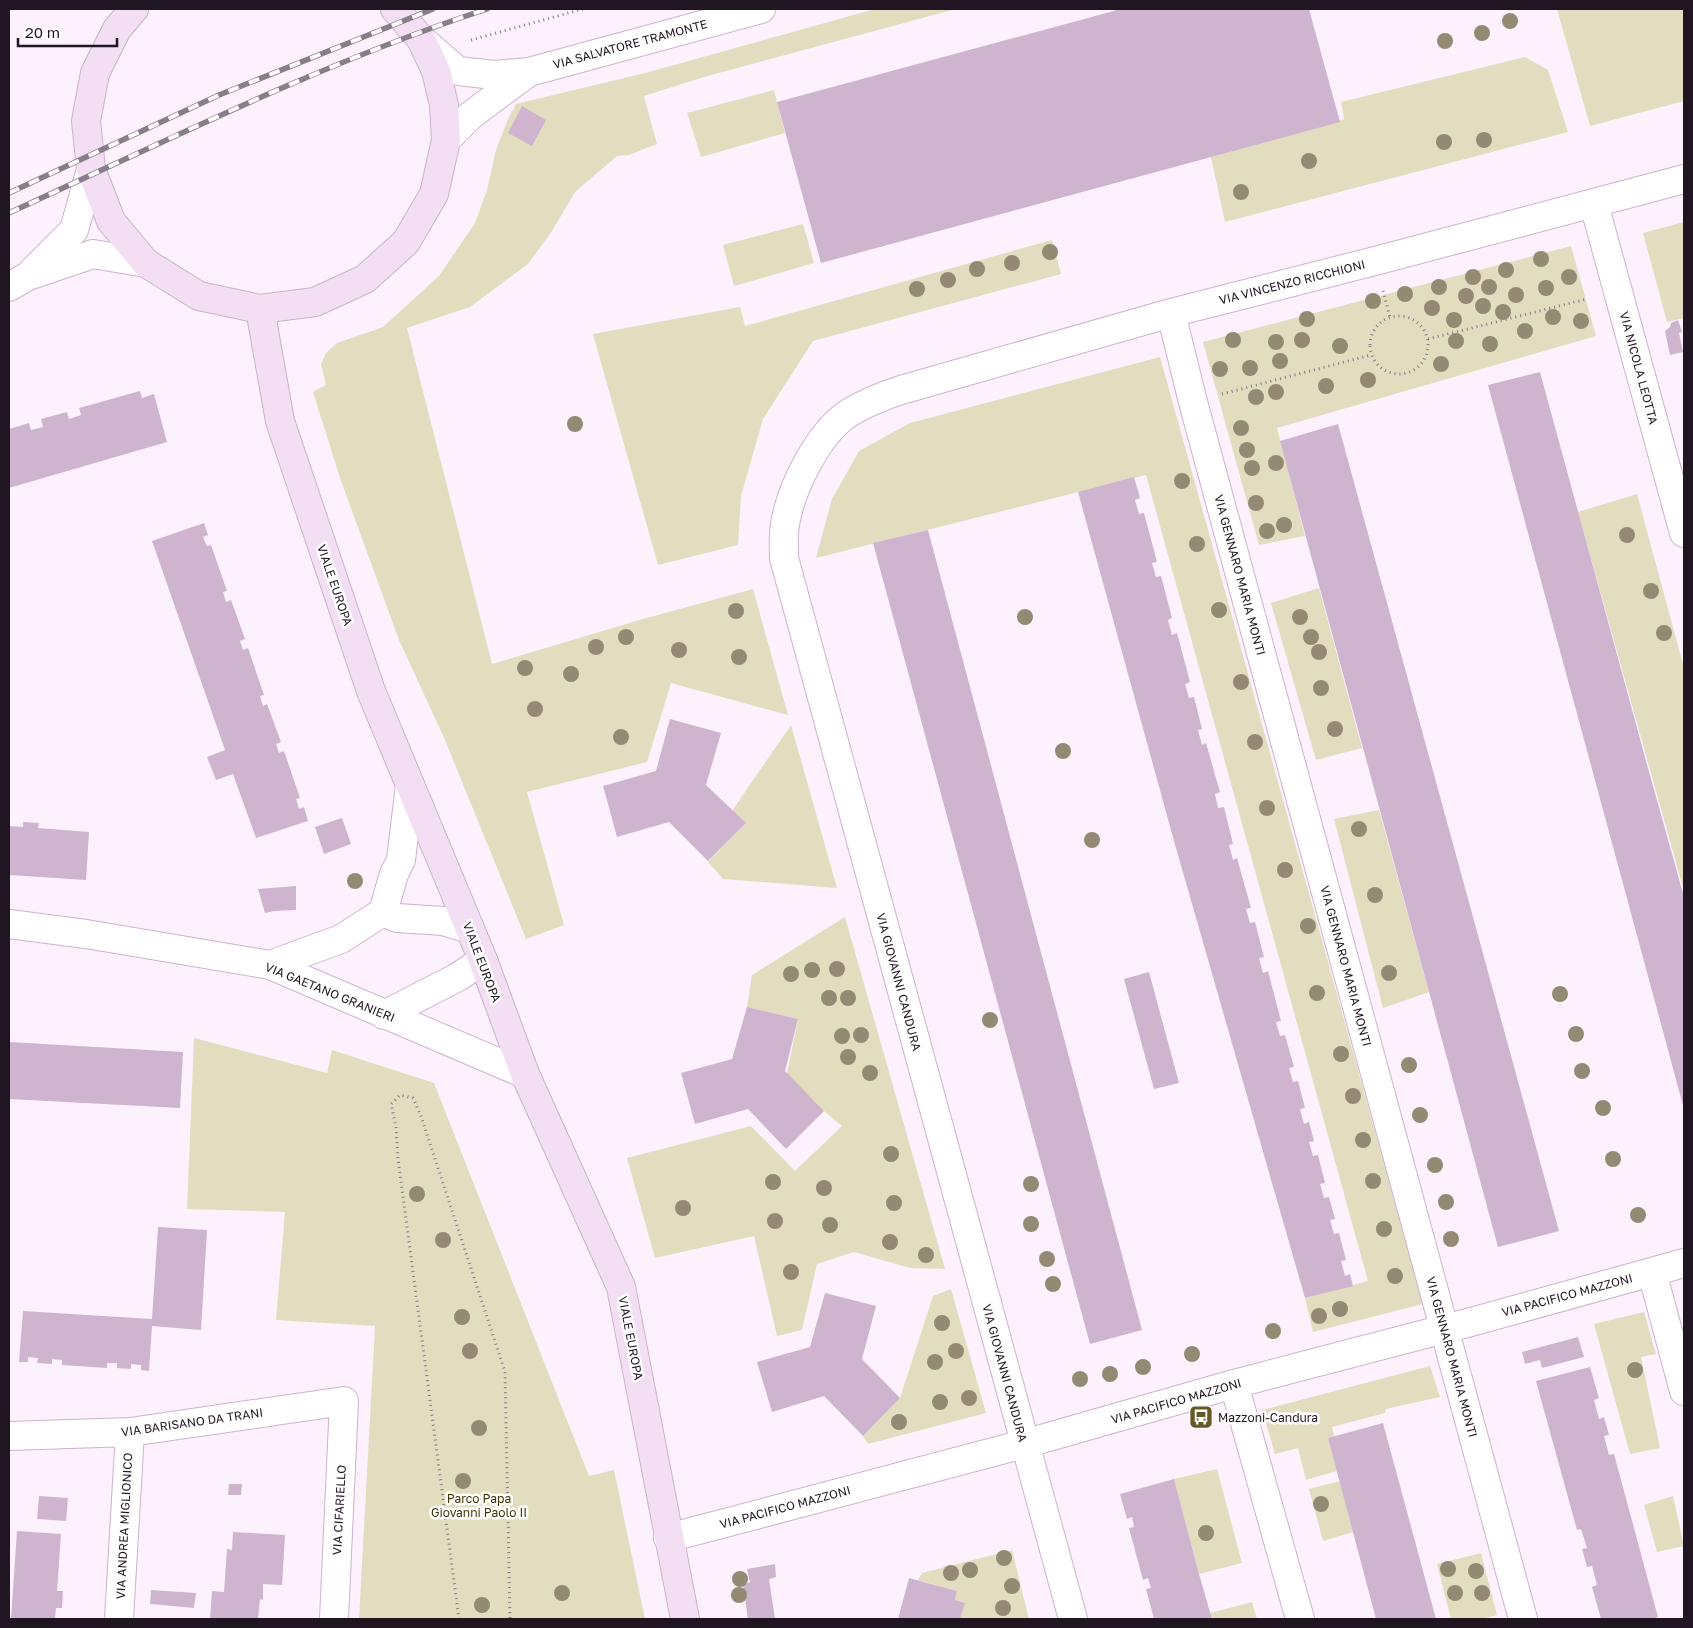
<svg xmlns="http://www.w3.org/2000/svg" width="1693" height="1628" viewBox="0 0 1693 1628" font-family="'Golos Text',sans-serif">
<style>
.green{fill:#e3ddc0}
.building{fill:#cfb4d0}
.lines{fill:none;stroke-linecap:round;stroke-linejoin:round}
.street-casing{stroke:#cdb2ce;stroke-width:30}
.secondary-casing{stroke:#cdb2ce;stroke-width:30}
.path{stroke:#847a85;stroke-width:3;stroke-dasharray:1 4;stroke-linecap:butt}
.street{stroke:#fff;stroke-width:28}
.secondary{stroke:#f3def4;stroke-width:28}
.rail-casing{stroke:#887e89;stroke-width:5.5}
.rail{stroke:#fff;stroke-width:4;stroke-dasharray:11;stroke-linecap:butt}
.tree{fill:#948a74}
.labels{text-anchor:middle;dominant-baseline:central;stroke-width:5;stroke-linejoin:round;paint-order:stroke}
.street-label{font-size:12px;fill:#201621;stroke:#fff}
.poi-label{font-size:12px;fill:#201621;stroke:#fff;text-anchor:start}
.park-label{font-size:12px;fill:#3f3504;stroke:#fff}
</style>
<rect width="100%" height="100%" fill="#fcf1fc"/>
<path class="green" d="M875,9H956L704,77L644,96L657,144L629,155L617,156L575,192L552,231L528,264L470,307L407,328L492,664L643,619L753,589L788,715L671,683L647,762L527,792L564,925L526,939L445,740L399,640L340,478L313,392L326,385L321,364L326,353L337,343L383,327L439,276L475,223L487,190L496,150L508,119L516,104L649,72Z
M1557,9H1684V101L1590,126Z
M1525,57L1548,70L1568,132L1225,222L1211,157L1344,119L1341,102Z
M774,90L785,133L701,157L687,113Z
M1684,222V318L1667,322L1643,233Z
M803,224L814,263L734,286L723,245Z
M1052,240L1061,274L813,341L763,419L741,496L738,545L658,565L593,334L740,307L745,326Z
M1571,246L1596,336L1277,428L1305,536L1259,545L1203,342Z
M1160,357L1423,1304L1313,1332L1305,1298L1368,1281L1146,475L816,558L832,499L859,451L910,423Z
M1637,494L1684,668V891L1578,512Z
M1319,588L1362,748L1316,760L1271,603Z
M791,725L837,888L723,879L708,862L745,824L732,811Z
M1379,810L1429,992L1383,1008L1334,819Z
M845,917L945,1269L910,1268L854,1252L817,1264L802,1330L777,1336L754,1236L655,1258L627,1158L751,1126L795,1171L842,1126L824,1111L787,1074L798,1019L747,1007L752,975Z
M194,1038L327,1073L332,1050L434,1083L589,1476L614,1470L645,1619H359L375,1326L276,1320L285,1212L187,1209Z
M951,1289L986,1413L868,1444L863,1436L900,1398L933,1296Z
M1644,1312L1656,1354L1641,1357L1660,1448L1630,1454L1594,1324Z
M1430,1366L1440,1397L1386,1409L1385,1413L1332,1427L1334,1436L1328,1438L1337,1471L1306,1480L1298,1448L1275,1454L1262,1410Z
M1217,1469L1242,1563L1199,1574L1174,1479Z
M1340,1481L1353,1532L1323,1541L1309,1489Z
M1673,1496L1684,1546L1657,1552L1644,1505Z
M1012,1550L1029,1619H960L964,1603L955,1600L957,1591L918,1580L922,1573Z
M1481,1553L1497,1615L1482,1619H1451L1437,1564Z
M1252,1602L1257,1619H1212L1210,1613Z"/>
<path class="building" d="M1121,9H1309L1340,122L821,263L777,102Z
M522,106L546,120L532,146L508,133Z
M1678,320L1682,332L1679,333L1683,352L1670,355L1665,331L1670,327L1671,323Z
M1540,372L1646,761L1684,897V1109L1488,385Z
M140,391L142,398L154,394L167,442L9,488V429L29,423L31,430L43,427L41,419L67,412L69,419L81,415L79,408Z
M1338,424L1559,1231L1498,1247L1280,441Z
M1134,477L1140,498L1135,500L1139,514L1144,513L1157,562L1152,563L1156,577L1161,576L1172,618L1168,620L1172,635L1177,633L1190,682L1185,684L1189,698L1194,697L1202,729L1198,730L1202,745L1206,743L1220,792L1215,794L1218,808L1224,807L1233,844L1229,845L1233,860L1237,858L1251,908L1246,909L1250,923L1255,922L1264,957L1259,958L1263,973L1268,971L1281,1021L1276,1022L1280,1036L1285,1035L1294,1067L1289,1068L1293,1082L1298,1081L1305,1108L1300,1109L1304,1124L1309,1122L1314,1141L1309,1142L1313,1156L1318,1155L1325,1183L1320,1184L1324,1198L1329,1197L1335,1219L1330,1220L1334,1234L1339,1233L1346,1260L1341,1261L1345,1276L1350,1274L1353,1286L1305,1298L1174,841L1078,492Z
M204,523L208,535L203,537L207,546L211,545L227,591L223,592L226,602L231,600L245,639L240,641L243,650L248,648L264,695L260,696L263,706L267,704L281,742L276,744L279,753L284,751L300,798L296,799L299,809L304,807L308,821L256,838L233,774L216,780L207,757L225,750L152,541Z
M928,530L1142,1330L1090,1344L873,543Z
M670,719L721,733L706,785L746,823L708,861L669,822L617,837L603,786L656,771Z
M342,818L351,844L324,854L315,827Z
M23,822L39,823L38,828L89,832L86,880L9,875V826L23,827Z
M296,886V910L274,911L265,913L258,889Z
M1149,972L1179,1083L1154,1089L1124,979Z
M747,1007L798,1019L785,1071L824,1111L786,1149L748,1109L695,1124L681,1073L732,1059Z
M9,1042L183,1052L180,1108L9,1099Z
M158,1227L207,1230L201,1330L152,1326L149,1371L141,1370V1365L131,1364V1369L117,1368V1363H107V1368L62,1365V1360L52,1359V1364L37,1363L38,1358L28,1357V1362H19L23,1311L152,1319Z
M825,1293L876,1306L862,1359L900,1398L863,1436L824,1396L772,1412L757,1362L810,1347Z
M1578,1337L1584,1357L1542,1368L1540,1360L1525,1364L1522,1352Z
M1590,1367L1599,1398L1594,1400L1599,1419L1604,1417L1609,1435L1604,1436L1609,1455L1614,1454L1658,1617L1652,1619H1601L1592,1587L1597,1585L1592,1566L1587,1567L1582,1549L1587,1548L1581,1529L1577,1530L1536,1381Z
M1383,1423L1436,1619H1376L1328,1438Z
M1174,1479L1199,1574L1212,1619H1154L1146,1589L1151,1588L1148,1578L1143,1580L1129,1528L1134,1527L1132,1517L1127,1519L1120,1494Z
M229,1484H242L241,1495H228Z
M39,1496L68,1498L66,1521L37,1519Z
M17,1531L61,1534L57,1591H63L62,1608H56L55,1619H11Z
M233,1532L285,1535L282,1585L263,1584V1600L260,1599L258,1619H210L212,1591L224,1592L227,1549L232,1550Z
M775,1564L776,1577L769,1579L775,1619H748L743,1585L750,1582L747,1569Z
M909,1578L957,1591L955,1600L965,1603L960,1619H898Z
M151,1590L196,1593L194,1608L150,1604Z"/>
<g class="lines">
<g class="street-casing">
<path id="street" d="M421,39L458,71L494,75L529,72L761,9
M446,140L471,115L529,72
M1594,204L1684,533
M33,271L74,230L91,169
M9,287L28,276L93,254L146,263
M1171,313L1193,402L1523,1619
M383,912L397,918L443,921L470,929
M9,924L86,934L270,965L525,1074
M270,965L341,939L383,912L394,874L401,860L410,785
M384,1015L458,977L483,960
M1652,1272L1684,1391
M1234,1384L1300,1619
M9,1436L130,1432L344,1401L334,1619
M668,1538L1024,1444L1234,1384L1471,1322L1684,1263
M119,1619L130,1432
M1073,1619L784,558C784,547 783,535 785,524C791,488 818,433 849,413C865,403 883,396 901,390L1171,313L1375,261L1684,179"/>
</g>
<g class="secondary-casing">
<path id="secondary" d="M134,9L117,29L95,73L86,121L91,169L111,221L146,263L199,296L260,309L315,302L365,279L406,242L434,194L446,140L444,105L436,71L421,39L395,9
M260,309L280,421L371,691L483,960L525,1074L621,1287L685,1619"/>
</g>
<path class="path" d="M471,40L583,9
M1383,291L1390,317
M1370 345a29 29 0 1 1 58 0a29 29 0 1 1-58 0Z
M1428,339L1587,299
M1222,394L1371,355
M459,1619L398,1159L396,1127L391,1104L400,1095L413,1098L421,1116L505,1372L510,1619"/>
<use href="#street" class="street"/>
<use href="#secondary" class="secondary"/>
<g class="rail-casing">
<path id="rail" d="M9,193L219,95L433,9
M9,213C166,141 322,63 487,9"/>
</g>
<use href="#rail" class="rail"/>
</g>
<g class="tree">
<circle cx="1510" cy="21" r="8"/>
<circle cx="1482" cy="33" r="8"/>
<circle cx="1445" cy="41" r="8"/>
<circle cx="1484" cy="140" r="8"/>
<circle cx="1444" cy="142" r="8"/>
<circle cx="1309" cy="161" r="8"/>
<circle cx="1241" cy="192" r="8"/>
<circle cx="1050" cy="252" r="8"/>
<circle cx="1541" cy="259" r="8"/>
<circle cx="1012" cy="263" r="8"/>
<circle cx="977" cy="269" r="8"/>
<circle cx="1506" cy="270" r="8"/>
<circle cx="1473" cy="277" r="8"/>
<circle cx="1569" cy="277" r="8"/>
<circle cx="948" cy="280" r="8"/>
<circle cx="1439" cy="287" r="8"/>
<circle cx="1489" cy="287" r="8"/>
<circle cx="1546" cy="288" r="8"/>
<circle cx="917" cy="289" r="8"/>
<circle cx="1405" cy="294" r="8"/>
<circle cx="1516" cy="295" r="8"/>
<circle cx="1466" cy="296" r="8"/>
<circle cx="1373" cy="301" r="8"/>
<circle cx="1483" cy="306" r="8"/>
<circle cx="1432" cy="308" r="8"/>
<circle cx="1503" cy="312" r="8"/>
<circle cx="1553" cy="317" r="8"/>
<circle cx="1307" cy="319" r="8"/>
<circle cx="1454" cy="320" r="8"/>
<circle cx="1581" cy="321" r="8"/>
<circle cx="1525" cy="331" r="8"/>
<circle cx="1233" cy="340" r="8"/>
<circle cx="1302" cy="340" r="8"/>
<circle cx="1456" cy="341" r="8"/>
<circle cx="1276" cy="342" r="8"/>
<circle cx="1490" cy="344" r="8"/>
<circle cx="1340" cy="346" r="8"/>
<circle cx="1280" cy="361" r="8"/>
<circle cx="1441" cy="364" r="8"/>
<circle cx="1250" cy="368" r="8"/>
<circle cx="1220" cy="369" r="8"/>
<circle cx="1368" cy="380" r="8"/>
<circle cx="1326" cy="386" r="8"/>
<circle cx="1276" cy="392" r="8"/>
<circle cx="1256" cy="397" r="8"/>
<circle cx="575" cy="424" r="8"/>
<circle cx="1241" cy="428" r="8"/>
<circle cx="1247" cy="450" r="8"/>
<circle cx="1276" cy="463" r="8"/>
<circle cx="1252" cy="468" r="8"/>
<circle cx="1182" cy="481" r="8"/>
<circle cx="1256" cy="503" r="8"/>
<circle cx="1284" cy="525" r="8"/>
<circle cx="1267" cy="531" r="8"/>
<circle cx="1627" cy="535" r="8"/>
<circle cx="1197" cy="544" r="8"/>
<circle cx="1651" cy="591" r="8"/>
<circle cx="1219" cy="610" r="8"/>
<circle cx="736" cy="611" r="8"/>
<circle cx="1025" cy="617" r="8"/>
<circle cx="1300" cy="617" r="8"/>
<circle cx="1664" cy="633" r="8"/>
<circle cx="626" cy="637" r="8"/>
<circle cx="1311" cy="637" r="8"/>
<circle cx="596" cy="647" r="8"/>
<circle cx="679" cy="650" r="8"/>
<circle cx="1319" cy="652" r="8"/>
<circle cx="739" cy="657" r="8"/>
<circle cx="525" cy="668" r="8"/>
<circle cx="571" cy="674" r="8"/>
<circle cx="1241" cy="682" r="8"/>
<circle cx="1321" cy="688" r="8"/>
<circle cx="535" cy="709" r="8"/>
<circle cx="1335" cy="729" r="8"/>
<circle cx="621" cy="737" r="8"/>
<circle cx="1255" cy="742" r="8"/>
<circle cx="1063" cy="751" r="8"/>
<circle cx="1267" cy="808" r="8"/>
<circle cx="1359" cy="829" r="8"/>
<circle cx="1092" cy="840" r="8"/>
<circle cx="1285" cy="870" r="8"/>
<circle cx="355" cy="881" r="8"/>
<circle cx="1375" cy="895" r="8"/>
<circle cx="1308" cy="926" r="8"/>
<circle cx="837" cy="969" r="8"/>
<circle cx="812" cy="970" r="8"/>
<circle cx="1389" cy="973" r="8"/>
<circle cx="791" cy="974" r="8"/>
<circle cx="1317" cy="993" r="8"/>
<circle cx="1560" cy="994" r="8"/>
<circle cx="829" cy="998" r="8"/>
<circle cx="848" cy="998" r="8"/>
<circle cx="990" cy="1020" r="8"/>
<circle cx="1576" cy="1034" r="8"/>
<circle cx="861" cy="1035" r="8"/>
<circle cx="842" cy="1036" r="8"/>
<circle cx="1341" cy="1054" r="8"/>
<circle cx="848" cy="1057" r="8"/>
<circle cx="1409" cy="1065" r="8"/>
<circle cx="1582" cy="1071" r="8"/>
<circle cx="870" cy="1073" r="8"/>
<circle cx="1353" cy="1096" r="8"/>
<circle cx="1603" cy="1108" r="8"/>
<circle cx="1420" cy="1115" r="8"/>
<circle cx="1363" cy="1140" r="8"/>
<circle cx="891" cy="1154" r="8"/>
<circle cx="1613" cy="1159" r="8"/>
<circle cx="1435" cy="1165" r="8"/>
<circle cx="1373" cy="1181" r="8"/>
<circle cx="773" cy="1182" r="8"/>
<circle cx="1031" cy="1184" r="8"/>
<circle cx="824" cy="1188" r="8"/>
<circle cx="417" cy="1194" r="8"/>
<circle cx="1446" cy="1202" r="8"/>
<circle cx="894" cy="1203" r="8"/>
<circle cx="683" cy="1208" r="8"/>
<circle cx="1638" cy="1215" r="8"/>
<circle cx="775" cy="1221" r="8"/>
<circle cx="1031" cy="1224" r="8"/>
<circle cx="830" cy="1225" r="8"/>
<circle cx="1384" cy="1229" r="8"/>
<circle cx="1451" cy="1239" r="8"/>
<circle cx="443" cy="1240" r="8"/>
<circle cx="890" cy="1242" r="8"/>
<circle cx="926" cy="1255" r="8"/>
<circle cx="1047" cy="1259" r="8"/>
<circle cx="791" cy="1272" r="8"/>
<circle cx="1395" cy="1276" r="8"/>
<circle cx="1053" cy="1284" r="8"/>
<circle cx="1340" cy="1309" r="8"/>
<circle cx="1319" cy="1316" r="8"/>
<circle cx="462" cy="1317" r="8"/>
<circle cx="942" cy="1323" r="8"/>
<circle cx="1273" cy="1331" r="8"/>
<circle cx="470" cy="1351" r="8"/>
<circle cx="956" cy="1351" r="8"/>
<circle cx="1192" cy="1354" r="8"/>
<circle cx="935" cy="1362" r="8"/>
<circle cx="1143" cy="1367" r="8"/>
<circle cx="1635" cy="1370" r="8"/>
<circle cx="1110" cy="1374" r="8"/>
<circle cx="1080" cy="1379" r="8"/>
<circle cx="969" cy="1398" r="8"/>
<circle cx="940" cy="1402" r="8"/>
<circle cx="899" cy="1422" r="8"/>
<circle cx="479" cy="1428" r="8"/>
<circle cx="463" cy="1481" r="8"/>
<circle cx="1321" cy="1504" r="8"/>
<circle cx="1206" cy="1533" r="8"/>
<circle cx="1004" cy="1558" r="8"/>
<circle cx="1448" cy="1569" r="8"/>
<circle cx="970" cy="1570" r="8"/>
<circle cx="1476" cy="1571" r="8"/>
<circle cx="951" cy="1573" r="8"/>
<circle cx="740" cy="1579" r="8"/>
<circle cx="1012" cy="1586" r="8"/>
<circle cx="562" cy="1593" r="8"/>
<circle cx="1455" cy="1593" r="8"/>
<circle cx="1482" cy="1593" r="8"/>
<circle cx="739" cy="1595" r="8"/>
<circle cx="482" cy="1605" r="8"/>
<circle cx="1003" cy="1608" r="8"/>
</g>
<defs>
<g id="bus-square" transform="scale(1.25)"><rect x="-9" y="-9" width="18" height="18" rx="4" fill="#655a27" stroke="#fff"/><path d="M-5-6H5V4H4V6H2V4H-2V6H-4V4H-5ZM-3.5-4V0h7V-4ZM-3.5 1.2v1.5H-2V1.2ZM2 1.2v1.5H3.5V1.2Z" fill="#fff"/></g>
</defs>
<g fill-rule="evenodd">
<use href="#bus-square" x="1201" y="1417"/>
</g>
<g class="labels">
<g class="street-label">
<text transform="translate(630 44) rotate(-15)">VIA SALVATORE TRAMONTE</text>
<text transform="translate(1292 282) rotate(-14)">VIA VINCENZO RICCHIONI</text>
<text transform="translate(1639 368) rotate(75)">VIA NICOLA LEOTTA</text>
<text transform="translate(1240 575) rotate(75)">VIA GENNARO MARIA MONTI</text>
<text transform="translate(335 585) rotate(71)">VIALE EUROPA</text>
<text transform="translate(482 962) rotate(69)">VIALE EUROPA</text>
<text transform="translate(1346 966) rotate(75)">VIA GENNARO MARIA MONTI</text>
<text transform="translate(899 982) rotate(75)">VIA GIOVANNI CANDURA</text>
<text transform="translate(330 992) rotate(22)">VIA GAETANO GRANIERI</text>
<text transform="translate(1567 1295) rotate(-15)">VIA PACIFICO MAZZONI</text>
<text transform="translate(631 1338) rotate(79)">VIALE EUROPA</text>
<text transform="translate(1452 1357) rotate(75)">VIA GENNARO MARIA MONTI</text>
<text transform="translate(1005 1373) rotate(75)">VIA GIOVANNI CANDURA</text>
<text transform="translate(1176 1401) rotate(-16)">VIA PACIFICO MAZZONI</text>
<text transform="translate(192 1422) rotate(-8)">VIA BARISANO DA TRANI</text>
<text transform="translate(785 1507) rotate(-15)">VIA PACIFICO MAZZONI</text>
<text transform="translate(339 1510) rotate(-87)">VIA CIFARIELLO</text>
<text transform="translate(124 1526) rotate(-87)">VIA ANDREA MIGLIONICO</text>
</g>
<g class="poi-label">
<text x="1218" y="1417">Mazzoni-Candura</text>
</g>
<g class="park-label">
<text x="479" y="1498">Parco Papa<tspan x="479" dy="14">Giovanni Paolo II</tspan></text>
</g>
</g>
<rect width="1693" height="1628" fill="none" stroke="#201621" stroke-width="20"/>
<path d="M18 38v8h99v-8" fill="none" stroke="#201621" stroke-width="2.5"/>
<text x="25" y="38" font-size="15" fill="#201621" stroke="#ffffff" stroke-width="4" paint-order="stroke">20 m</text>
</svg>
